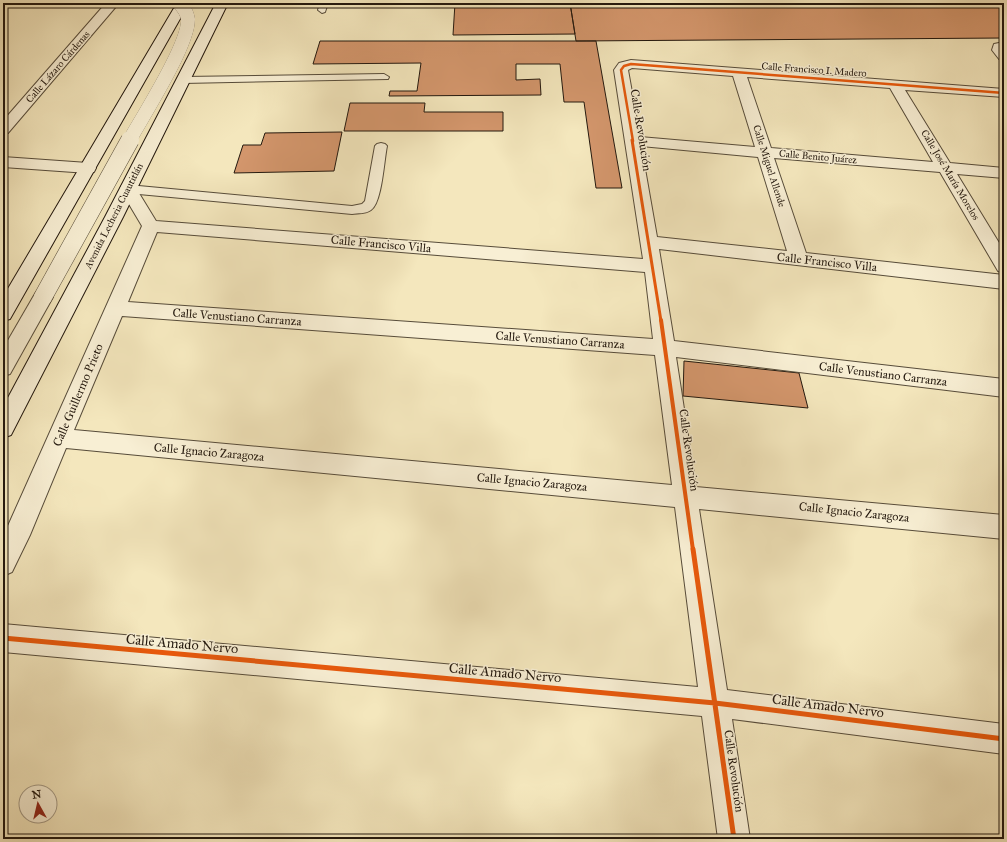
<svg xmlns="http://www.w3.org/2000/svg" width="1007" height="842" viewBox="0 0 1007 842" font-family="'IM FELL Great Primer',serif">
<style>
.building{fill:#d3966c;stroke:#23180e}
.lines{fill:none;stroke-linecap:round;stroke-linejoin:round}
.service-casing{stroke:#574c3a;stroke-width:2}
.minor-casing{stroke:#574c3a;stroke-width:2}
.tertiary-casing{stroke:#574c3a;stroke-width:2}
.secondary-casing{stroke:#23180e;stroke-width:2}
.service{fill:#f8efd4;fill-rule:evenodd}
.minor{fill:#f8efd4;fill-rule:evenodd}
.tertiary{fill:#f8efd4;fill-rule:evenodd}
.secondary{fill:#f8efd4;fill-rule:evenodd}
.tertiary-bridge-far1-casing{stroke:#574c3a;stroke-width:14;stroke-linecap:butt}
.tertiary-bridge-casing{stroke:#574c3a;stroke-width:19;stroke-linecap:butt}
.tertiary-bridge-far1{stroke:#f8efd4;stroke-width:14}
.tertiary-bridge{stroke:#f8efd4;stroke-width:18}
.cycleway-far3-casing{stroke:#f8efd4;stroke-width:4}
.cycleway-far2-casing{stroke:#f8efd4;stroke-width:5}
.cycleway-far1-casing{stroke:#f8efd4;stroke-width:6}
.cycleway-casing{stroke:#f8efd4;stroke-width:8}
.cycleway-far3{stroke:#e8590c;stroke-width:2.5}
.cycleway-far2{stroke:#e8590c;stroke-width:3}
.cycleway-far1{stroke:#e8590c;stroke-width:4}
.cycleway{stroke:#e8590c;stroke-width:5}
.labels{text-anchor:middle;dominant-baseline:central;stroke-width:3;stroke-linejoin:round;paint-order:stroke}
.far-street-label{font-size:10px;fill:#23180e;stroke:#f8efd4}
.street-label{font-size:12px;fill:#23180e;stroke:#f8efd4}
.near-street-label{font-size:14px;fill:#23180e;stroke:#f8efd4}
</style>
<rect width="100%" height="100%" fill="#f4e7bd"/>
<filter id="stains"><feTurbulence type="fractalNoise" baseFrequency=".005" numOctaves="4"/><feColorMatrix values="0 0 0 0 .2 0 0 0 0 .09 0 0 0 0 .02 0 0 0 .5 -.17"/></filter>
<radialGradient id="worn" r=".72"><stop offset=".6" stop-color="#630" stop-opacity="0"/><stop offset="1" stop-color="#630" stop-opacity=".3"/></radialGradient>
<path class="building" d="M455,3H570L575,34L453,35Z
M570,3H1004V38L576,41Z
M320,41H596L622,188H596L584,102H564L560,64H516V80L540,79L541,95L389,96L390,91H417L421,63L313,64Z
M350,103H425L424,112H503V131H344Z
M342,132L334,171L234,173L243,145H261L265,133Z
M684,361L799,373L808,408L683,396Z"/>
<g class="lines">
<g class="service-casing">
<path id="service" d="M320,3H328L325,12L322,13L318,10Z
M384,74L389,77L388,79L183,83L178,80L183,77Z
M381,143L385,144L387,146C384,160 382,203 371,210C366,214 357,213 352,214L128,193L124,192L122,189L124,186L128,185L352,206L362,204L365,201L375,146L377,144Z"/>
</g>
<g class="minor-casing">
<path id="minor" d="M106,3H119L8,133L3,135V121Z
M1004,42V60L999,59L992,50L994,44Z
M631,60L1004,89V97L905,90L950,163L1004,168V178L957,174L1004,251V273L998,271L940,172L774,158L806,253L1004,275V289L659,249L674,341L1004,379V397L676,357L696,487L1004,515V539L699,509L727,690L1004,724V754L732,719L750,839H718L702,716L3,652V624L698,687L675,507L66,448L30,535L12,572L3,576V537L142,226L120,189L122,185L128,184L134,185L156,221L643,259L614,70L619,63ZM632,68L733,76L755,147L640,137L628,70ZM747,77L890,88L933,162L771,148ZM641,146L758,157L787,251L657,237ZM157,232L645,272L653,339L128,302ZM122,316L655,355L672,485L74,430Z
M3,157L88,163L94,164L96,168L94,172L88,173L3,167Z"/>
</g>
<g class="tertiary-casing">
<path id="tertiary" d="M43,290L50,292L53,297L10,374L3,376V349L36,292Z"/>
</g>
<g class="secondary-casing">
<path id="secondary" d="M177,3H189L10,319L3,321V297Z
M216,3H228L123,217L11,435L3,438V407L105,217Z"/>
</g>
<use href="#service" class="service"/>
<use href="#minor" class="minor"/>
<use href="#tertiary" class="tertiary"/>
<use href="#secondary" class="secondary"/>
<g class="tertiary-bridge-far1-casing">
<path id="tertiary-bridge-far1" d="M129,141C143,116 189,44 188,19C187,12 184,8 179,3"/>
</g>
<g class="tertiary-bridge-casing">
<path id="tertiary-bridge" d="M43,297L130,140"/>
</g>
<use href="#tertiary-bridge-far1" class="tertiary-bridge-far1"/>
<use href="#tertiary-bridge" class="tertiary-bridge"/>
<g class="cycleway-far3-casing">
<path id="cycleway-far3" d="M633,141L621,70L624,66L631,64L1004,93"/>
</g>
<g class="cycleway-far2-casing">
<path id="cycleway-far2" d="M632,140L661,321"/>
</g>
<g class="cycleway-far1-casing">
<path id="cycleway-far1" d="M661,320L693,550"/>
</g>
<g class="cycleway-casing">
<path id="cycleway" d="M693,549L734,839
M3,638L715,703L1004,739"/>
</g>
<use href="#cycleway-far3" class="cycleway-far3"/>
<use href="#cycleway-far2" class="cycleway-far2"/>
<use href="#cycleway-far1" class="cycleway-far1"/>
<use href="#cycleway" class="cycleway"/>
</g>
<g class="labels">
<g class="far-street-label">
<text transform="translate(58 67) rotate(-49)">Calle Lázaro Cárdenas</text>
<text transform="translate(814 70) rotate(4)">Calle Francisco I. Madero</text>
<text transform="translate(818 157) rotate(5)">Calle Benito Juárez</text>
<text transform="translate(769 166) rotate(72)">Calle Miguel Allende</text>
<text transform="translate(950 175) rotate(59)">Calle José María Morelos</text>
<text transform="translate(114 216) rotate(-63)">Avenida Lecheria Cuautitlán</text>
</g>
<g class="street-label">
<text transform="translate(641 130) rotate(81)">Calle Revolución</text>
<text transform="translate(381 244) rotate(5)">Calle Francisco Villa</text>
<text transform="translate(827 262) rotate(6)">Calle Francisco Villa</text>
<text transform="translate(237 317) rotate(4)">Calle Venustiano Carranza</text>
<text transform="translate(560 340) rotate(4)">Calle Venustiano Carranza</text>
<text transform="translate(883 374) rotate(7)">Calle Venustiano Carranza</text>
<text transform="translate(78 395) rotate(-67)">Calle Guillermo Prieto</text>
<text transform="translate(689 450) rotate(82)">Calle Revolución</text>
<text transform="translate(209 452) rotate(5)">Calle Ignacio Zaragoza</text>
<text transform="translate(532 482) rotate(5)">Calle Ignacio Zaragoza</text>
<text transform="translate(854 512) rotate(6)">Calle Ignacio Zaragoza</text>
<text transform="translate(734 771) rotate(82)">Calle Revolución</text>
</g>
<g class="near-street-label">
<text transform="translate(182 644) rotate(5)">Calle Amado Nervo</text>
<text transform="translate(505 673) rotate(5)">Calle Amado Nervo</text>
<text transform="translate(828 706) rotate(7)">Calle Amado Nervo</text>
</g>
</g>
<rect width="1007" height="842" fill="none" stroke="#f4e7bd" stroke-width="16"/>
<rect x="4" y="4" width="999" height="834" fill="none" stroke="#23180e" stroke-width="2"/>
<rect x="8" y="8" width="991" height="826" fill="none" stroke="#23180e"/>
<g transform="translate(38 804) rotate(352)"><circle r="19" fill="#f8efd4" stroke="#a39985"/>
<path d="M0-3L7 15L0 10L-7 15Z" fill="#8f2418"/>
<text y="-6" font-size="11" font-weight="bold" text-anchor="middle" fill="#23180e">N</text>
</g>
<rect width="100%" height="100%" filter="url(#stains)"/>
<rect width="100%" height="100%" fill="url(#worn)"/>
</svg>
